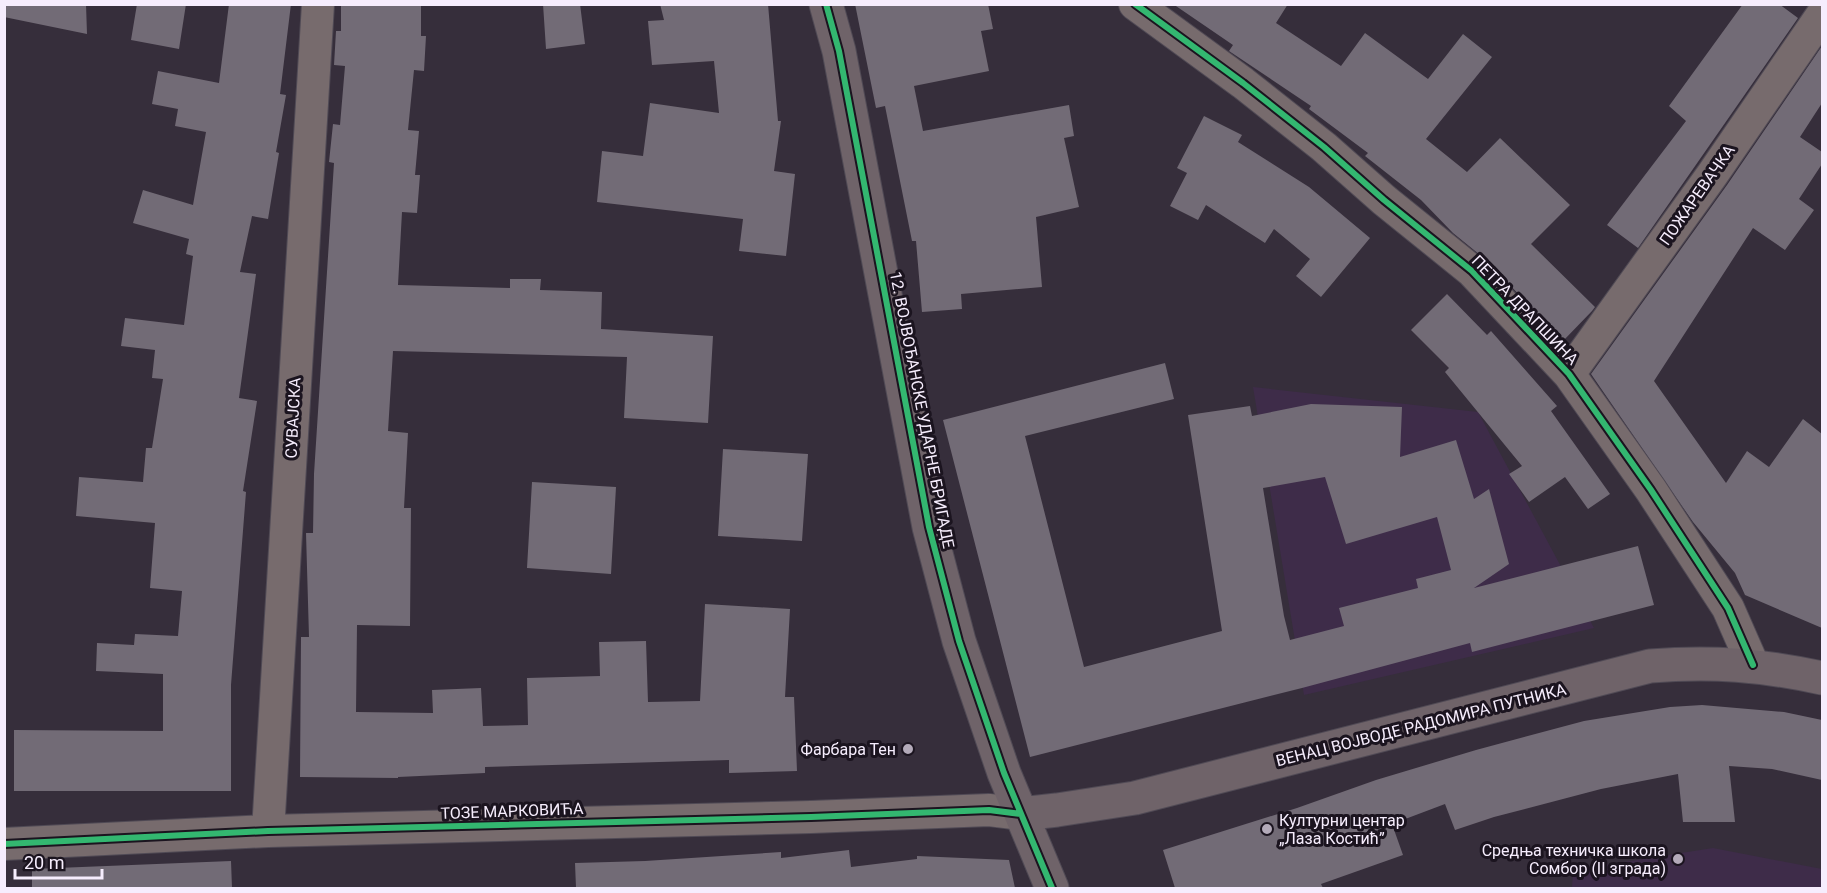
<svg xmlns="http://www.w3.org/2000/svg" width="1827" height="893" viewBox="0 0 1827 893" font-family="Roboto,sans-serif">
<style>
.built{fill:#3e2c49}
.building{fill:#726b76;fill-rule:evenodd}
.lines{fill:none;stroke-linecap:round;stroke-linejoin:round}
.minor-casing{stroke:#504a55;stroke-width:34}
.major-casing{stroke:#504a55;stroke-width:35}
.minor{stroke:#776b6d;stroke-width:32}
.major{stroke:#6f6369;stroke-width:33}
.cycleway-casing{stroke:#1b141f;stroke-width:10}
.cycleway{stroke:#33b770;stroke-width:6}
.poi-dot{fill:#b3aab9;stroke:#1b141f;stroke-width:2}
.labels{text-anchor:middle;dominant-baseline:central;stroke-width:6;stroke-linejoin:round;paint-order:stroke}
.street-label{font-size:16px;fill:#f6edfd;stroke:#1b141f}
.poi-label{font-size:16px;fill:#f6edfd;stroke:#1b141f;text-anchor:end}
</style>
<rect width="100%" height="100%" fill="#362e3b"/>
<path class="built" d="M1253,387L1478,412L1594,628L1304,695Z
M1713,848L1822,869V888H1572L1573,870Z"/>
<path class="building" d="M4,4H86L87,34L4,17Z
M137,4H186L179,49L131,40Z
M229,4H291L280,94L286,95L276,152L279,153L268,219L252,216L240,272L256,274L239,398L257,401L243,491L246,492L231,685V791H14V730L163,731V674L96,671L97,643L134,645L135,634L178,636L182,591L150,588L155,523L76,516L79,477L143,482L146,448H152L163,379L152,378L155,350L121,346L125,318L184,325L193,256L186,254L189,239L133,223L143,190L193,205L206,132L175,126L178,109L152,104L158,71L219,83Z
M341,4H421V36H426L424,71L414,70L408,130L419,131L415,175H420L417,213L402,212L398,285L510,288V279H541L540,290L602,292L601,329L713,336L708,423L624,418L627,357L393,351L388,431L408,433L404,508H411L410,626L357,625L356,712L433,713L432,690L481,688L483,726L528,725L527,678L600,676L599,642L646,641L648,702L700,701L705,604L790,609L785,697H794L797,771L729,773V760L485,767V773L398,777V778L300,777L301,637H309L306,533H313L314,474L334,163L329,162L333,124L340,125L345,66L334,65L336,31H341Z
M543,4H580L585,44L546,49Z
M660,4H768L778,121H781L774,171L795,174L786,256L739,251L743,219L597,202L602,151L643,156L650,103L719,113L714,61L652,65L648,21L664,20Z
M855,4H988L993,29L981,31L989,71L914,86L923,131L1069,105L1074,136L1064,138L1079,207L1036,217L1042,287L961,294L962,309L922,312L916,241H912L885,106L876,108Z
M1173,4H1288L1276,23L1341,66L1365,33L1428,79L1463,34L1492,57L1426,139L1467,172L1500,138L1570,205L1531,244L1595,307L1592,311L1563,341L1485,259L1453,233L1421,200L1365,156L1368,153L1309,109L1311,106L1229,51L1233,45Z
M1743,4H1779L1798,18L1638,248L1607,225L1686,121L1669,106Z
M1822,46V103L1800,137L1822,152V164L1799,199L1814,210L1785,250L1753,228L1654,381L1726,483L1747,451L1769,467L1803,419L1822,434V628L1745,595L1735,573L1693,522L1591,374L1727,185Z
M1204,116L1242,135L1238,142L1309,187L1370,238L1321,297L1296,276L1310,259L1274,229L1265,243L1206,205L1198,220L1170,206L1187,173L1177,168Z
M1447,294L1487,335L1491,331L1557,406L1551,411L1610,494L1588,509L1565,477L1529,502L1509,474L1522,466L1445,372L1449,368L1411,330Z
M1165,363L1174,399L1025,436L1084,667L1222,631L1188,415L1250,406L1252,416L1311,404L1402,407L1400,457L1456,440L1474,499L1489,489L1509,564L1474,588L1638,546L1654,605L1472,652L1470,643L1302,688L1030,757L943,420ZM1325,477L1346,544L1437,517L1451,570L1416,579L1418,588L1339,608L1344,626L1290,640L1284,616L1263,488Z
M723,449L808,454L802,541L718,536Z
M532,482L616,487L611,574L527,568Z
M1702,705L1784,712L1822,720V780L1772,769L1729,766L1735,822H1683L1678,774L1601,789L1494,817L1455,830L1445,804L1392,824L1403,855L1321,884L1323,888H1175L1163,850L1297,808L1376,780L1476,750L1584,721L1670,707Z
M849,850L851,867L917,859V856L1009,860L1015,888H576L575,863L645,861L781,852V858Z
M231,861L232,888H32V869Z"/>
<g class="lines">
<g class="minor-casing">
<path id="minor" d="M1135,4L1243,83L1324,147L1384,200L1472,271L1569,374L1651,490L1728,608L1753,665
M1569,374L1712,175L1822,15
M268,831L318,4
M4,844L268,831L811,817L989,810L1021,814"/>
</g>
<g class="major-casing">
<path id="major" d="M826,4L839,51L929,527L959,641L1004,773L1052,888
M1021,814L1057,810L1135,798L1650,666C1712,661 1762,665 1822,678"/>
</g>
<use href="#minor" class="minor"/>
<use href="#major" class="major"/>
<g class="cycleway-casing">
<path id="cycleway" d="M826,4L839,51L929,527L959,641L1004,773L1052,888
M1135,4L1243,83L1324,147L1384,200L1472,271L1569,374L1651,490L1728,608L1753,665
M4,844L268,831L811,817L989,810L1021,814"/>
</g>
<use href="#cycleway" class="cycleway"/>
</g>
<g class="poi-dot">
<circle cx="908" cy="749" r="6"/>
<circle cx="1267" cy="829" r="6"/>
<circle cx="1678" cy="859" r="6"/>
</g>
<g class="labels">
<g class="street-label">
<text transform="translate(1697 195) rotate(-55)">ПОЖАРЕВАЧКА</text>
<text transform="translate(1525 310) rotate(46)">ПЕТРА ДРАПШИНА</text>
<text transform="translate(922 410) rotate(79)">12. ВОЈВОЂАНСКЕ УДАРНЕ БРИГАДЕ</text>
<text transform="translate(293 418) rotate(-87)">СУВАЈСКА</text>
<text transform="translate(1421 725) rotate(-14)">ВЕНАЦ ВОЈВОДЕ РАДОМИРА ПУТНИКА</text>
<text transform="translate(512 811) rotate(-2)">ТОЗЕ МАРКОВИЋА</text>
</g>
<g class="poi-label">
<text x="896" y="749">Фарбара Тен</text>
<text x="1279" y="820" text-anchor="start">Културни центар<tspan x="1279" dy="18">„Лаза Костић”</tspan></text>
<text x="1666" y="850">Средња техничка школа<tspan x="1666" dy="18">Сомбор (II зграда)</tspan></text>
</g>
</g>
<rect width="1827" height="893" fill="none" stroke="#f6edfd" stroke-width="12"/>
<path d="M15 869v9h87v-9" fill="none" stroke="#f6edfd" stroke-width="3"/>
<text x="24" y="869" font-size="18" fill="#f6edfd" stroke="#1b141f" stroke-width="4.5" paint-order="stroke">20 m</text>
</svg>
